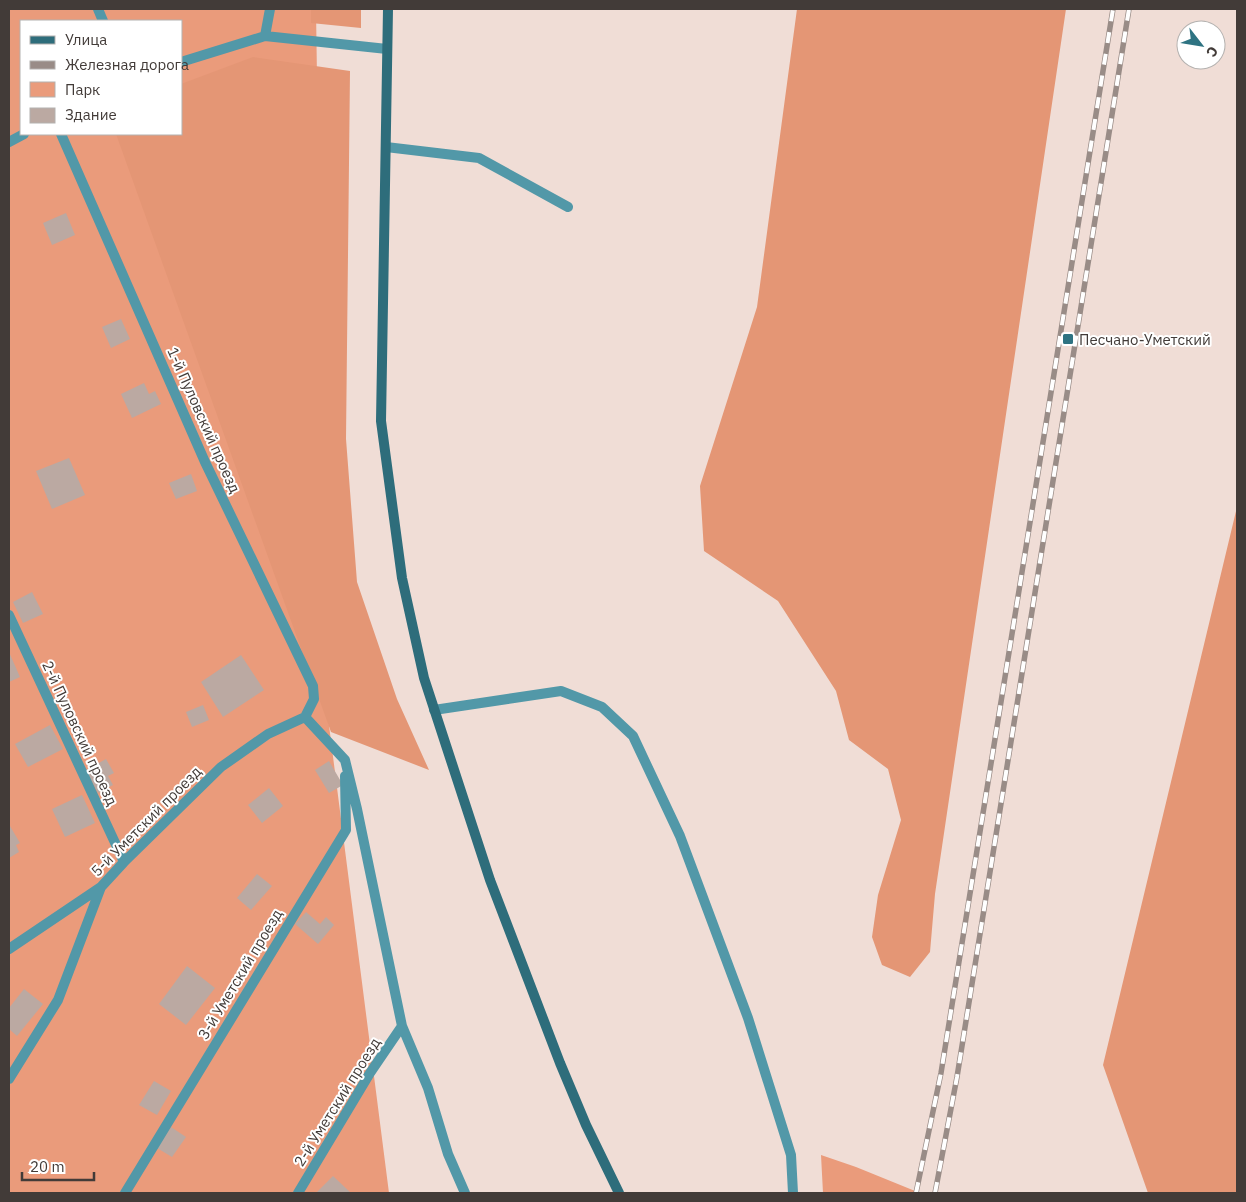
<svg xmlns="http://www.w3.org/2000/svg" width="1246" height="1202" viewBox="0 0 1246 1202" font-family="'IBM Plex Sans',sans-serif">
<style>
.green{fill:#ea9b7b;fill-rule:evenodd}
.forest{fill:#e49675}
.building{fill:#bba9a2}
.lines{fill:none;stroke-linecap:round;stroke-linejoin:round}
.lane{stroke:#5298a8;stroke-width:10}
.secondary{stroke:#2e6d7b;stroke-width:10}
.rail-casing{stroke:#998c87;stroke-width:5.5}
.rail{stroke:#fff;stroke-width:4;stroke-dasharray:11;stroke-linecap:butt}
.poi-dot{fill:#2e7382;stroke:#fff;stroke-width:2}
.labels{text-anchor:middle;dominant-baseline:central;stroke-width:4;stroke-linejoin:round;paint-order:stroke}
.poi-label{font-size:15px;fill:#423b38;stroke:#fff;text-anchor:start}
.street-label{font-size:15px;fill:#423b38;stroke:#fff}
</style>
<rect width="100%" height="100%" fill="#f0ddd6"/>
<path class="green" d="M9,9H316L326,702L389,1193H9ZM21,21H181V134H21Z
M821,1155L856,1167L920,1193H823Z"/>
<path class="forest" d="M311,9H361V28L311,23Z
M797,9H1066L935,894L930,952L910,977L882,965L872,937L878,895L901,820L888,769L849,740L836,691L778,601L704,551L700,486L757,307Z
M253,57L350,71L346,439L357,582L397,699L429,770L331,732L116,134H181V84Z
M1237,507V1193H1148L1103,1065Z"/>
<path class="building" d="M66,213L75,235L52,245L43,223Z
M121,319L130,339L111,348L102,327Z
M144,383L149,394L155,391L161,404L132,418L121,394Z
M69,458L85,495L52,509L36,471Z
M191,474L197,491L176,499L169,483Z
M32,592L43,614L23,623L13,602Z
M9,652L20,677L9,682Z
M241,655L264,690L223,717L201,682Z
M203,705L209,720L192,727L186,712Z
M50,725L63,749L28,767L15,744Z
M106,759L114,773L108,776L113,785L98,793L86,770Z
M329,761L343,785L329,793L315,770Z
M269,788L283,806L262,823L248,805Z
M82,795L95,823L65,837L52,809Z
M10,826L20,843L16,845L19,852L9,858V827Z
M257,874L272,886L251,910L237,898Z
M306,912L320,924L326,917L334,925L318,944L295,924Z
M187,966L215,988L186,1025L159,1004Z
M24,989L43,1004L17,1036L9,1029V1008Z
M154,1081L171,1091L157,1115L139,1105Z
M171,1127L186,1137L172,1157L157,1148Z
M333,1176L351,1193H316Z"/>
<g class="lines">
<path class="lane" d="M98,9L103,21
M265,36L270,9
M181,62L265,36L387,49
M61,134L205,462L313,686L314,699L305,717
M9,142L24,134
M386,147L479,158L568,207
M9,615L124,862
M434,710L561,691L602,707L633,736L680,836L748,1018L791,1155L793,1193
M305,717L345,760L357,809L402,1026L428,1088L448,1154L465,1193
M9,949L101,887L124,862L221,767L268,734L305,717
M9,1079L58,1000L101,887
M125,1193L346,830L345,776
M298,1193L370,1073L402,1026"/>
<path class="secondary" d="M388,9L381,421L402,578L424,678L490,880L560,1063L586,1125L619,1193"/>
<g class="rail-casing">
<path id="rail" d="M916,1193L941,1073L1113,9
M935,1193L957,1077L1129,9"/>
</g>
<use href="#rail" class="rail"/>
</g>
<rect class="poi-dot" x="1062" y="333" width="12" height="12" rx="2.5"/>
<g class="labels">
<g class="poi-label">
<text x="1079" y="339">Песчано-Уметский</text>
</g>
<g class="street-label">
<text transform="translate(204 420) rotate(66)">1-й Пуловский проезд</text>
<text transform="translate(80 733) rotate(65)">2-й Пуловский проезд</text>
<text transform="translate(146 821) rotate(-45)">5-й Уметский проезд</text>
<text transform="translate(240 974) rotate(-59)">3-й Уметский проезд</text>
<text transform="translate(337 1102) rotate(-58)">2-й Уметский проезд</text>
</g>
</g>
<rect width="1246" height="1202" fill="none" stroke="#423b38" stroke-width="20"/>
<rect x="20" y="20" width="162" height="115" fill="#ffffff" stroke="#b3b1af"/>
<rect x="30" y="36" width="25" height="8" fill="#2e6d7b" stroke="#b3b1af"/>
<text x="65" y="45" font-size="15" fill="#423b38">Улица</text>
<rect x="30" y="61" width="25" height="8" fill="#998c87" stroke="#b3b1af"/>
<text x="65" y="70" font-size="15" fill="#423b38">Железная дорога</text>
<rect x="30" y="82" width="25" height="15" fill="#ea9b7b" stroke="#b3b1af"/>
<text x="65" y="95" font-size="15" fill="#423b38">Парк</text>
<rect x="30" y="108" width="25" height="15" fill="#bba9a2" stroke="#b3b1af"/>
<text x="65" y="120" font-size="15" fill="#423b38">Здание</text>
<g transform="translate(1201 45) rotate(121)"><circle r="24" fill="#ffffff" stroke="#b3b1af"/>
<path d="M0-4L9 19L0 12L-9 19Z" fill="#2e7382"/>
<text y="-8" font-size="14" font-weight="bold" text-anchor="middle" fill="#423b38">С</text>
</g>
<path d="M22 1172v8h72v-8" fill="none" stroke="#423b38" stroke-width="2.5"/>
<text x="30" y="1172" font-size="15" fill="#423b38" stroke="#ffffff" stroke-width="4" paint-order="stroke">20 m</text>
</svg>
